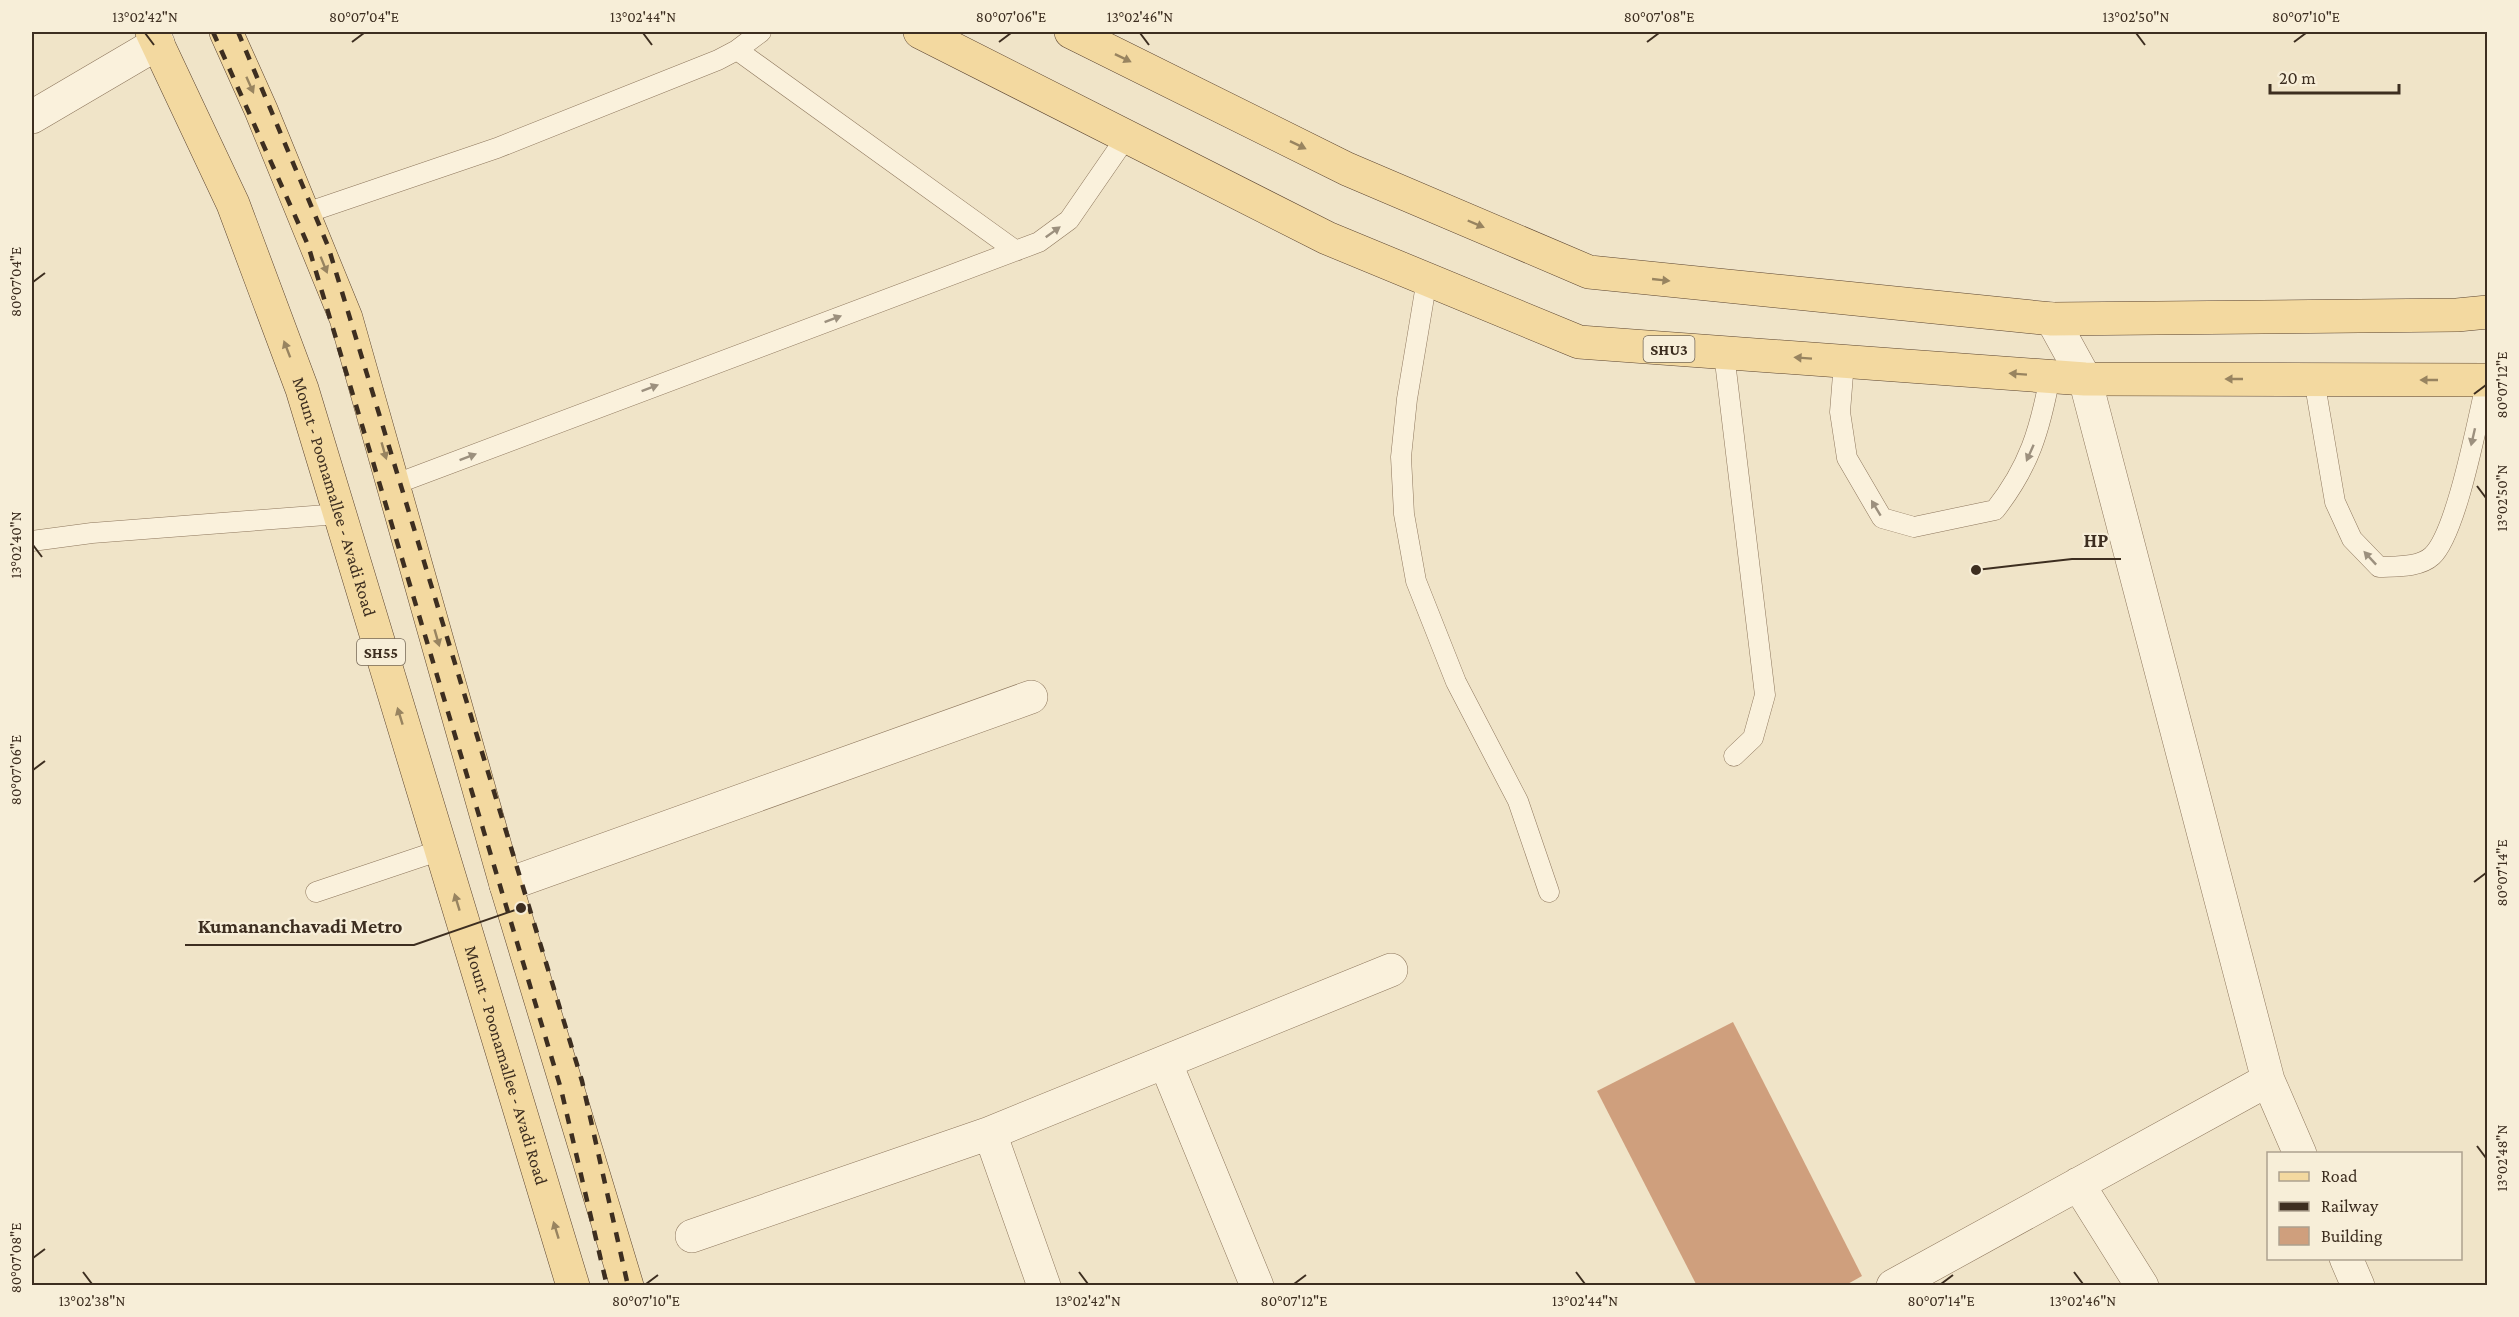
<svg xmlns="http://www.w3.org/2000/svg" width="2519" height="1317" viewBox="0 0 2519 1317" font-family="'Crimson Pro',serif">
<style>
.building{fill:#cf9f7d}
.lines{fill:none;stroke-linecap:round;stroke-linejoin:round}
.service-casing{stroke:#8d765c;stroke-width:21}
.minor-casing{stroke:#8d765c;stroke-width:34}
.primary-casing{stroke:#5b4430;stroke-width:34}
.service{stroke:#faf1dc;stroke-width:20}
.minor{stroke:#faf1dc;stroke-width:33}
.primary{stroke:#f3d9a0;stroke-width:33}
.rail{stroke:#3d2e20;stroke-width:4.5;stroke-dasharray:10 10;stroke-linecap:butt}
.oneway{fill:#988460}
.oneway2{fill:#9c907e}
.ticks{fill:none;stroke:#3d2e20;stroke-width:2}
.labels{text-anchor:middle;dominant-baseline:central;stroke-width:4.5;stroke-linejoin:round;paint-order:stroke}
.shield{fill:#f7eed8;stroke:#756857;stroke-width:1.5}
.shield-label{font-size:16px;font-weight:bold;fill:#3d2e20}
.street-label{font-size:18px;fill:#3d2e20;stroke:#f7eed8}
.leader{fill:none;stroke:#3d2e20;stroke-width:2}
.callout-dot{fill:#3d2e20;stroke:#f7eed8;stroke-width:2}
.callout-label{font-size:20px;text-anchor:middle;font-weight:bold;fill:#3d2e20;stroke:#f7eed8;stroke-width:4.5;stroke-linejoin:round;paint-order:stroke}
.neatline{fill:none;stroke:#3d2e20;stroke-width:2}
.ticks-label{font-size:15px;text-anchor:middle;fill:#3d2e20}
</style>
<rect width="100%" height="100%" fill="#f0e4c8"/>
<path class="building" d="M1733,1022L1862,1276L1844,1286H1697L1597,1091Z"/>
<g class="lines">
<g class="service-casing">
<path id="service" d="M737,50L1016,251
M303,214L497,148L718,60L737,50L761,32
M1427,279L1407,399L1401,457L1404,514L1416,581L1456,682L1518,801L1549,892
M1724,353L1765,695L1753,738L1734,756
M1844,362L1840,412L1847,458L1882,518L1914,527L1995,510C2029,467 2040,430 2050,376
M2314,379L2335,502L2352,539L2379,567C2395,566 2419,568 2432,556C2457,533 2478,417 2487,380
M393,485L1039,242L1069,220L1127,136
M32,541L92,533L339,514
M316,892L441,850"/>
</g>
<g class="minor-casing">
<path id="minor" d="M32,117L158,43
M2052,319L2085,379L2268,1080L2300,1154
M506,885L1031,697
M1166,1064L1257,1286
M990,1133L1044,1286
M2078,1184L2142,1286
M692,1236L990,1133L1391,970
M2346,1258L2358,1286
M1893,1286L2268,1080"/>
</g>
<g class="primary-casing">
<g id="primary">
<path id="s1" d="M152,32L233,204L302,389L573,1286"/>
<path d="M226,32L261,110L346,318L506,885L627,1286"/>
<path d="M920,32L1327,238L1579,342L2085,379L2488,380"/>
<path d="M1071,32L1347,169L1589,272L2052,319L2457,315L2488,312"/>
</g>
</g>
<use href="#service" class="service"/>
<use href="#minor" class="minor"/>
<use href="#primary" class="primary"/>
<path class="rail" d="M213,32L308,245L561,1089L607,1286
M238,32L328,246L582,1081L628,1286"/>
</g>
<defs><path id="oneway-solid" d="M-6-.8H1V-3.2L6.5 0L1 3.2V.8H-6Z" transform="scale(1.5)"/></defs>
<g class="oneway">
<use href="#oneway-solid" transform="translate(1123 58) rotate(26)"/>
<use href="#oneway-solid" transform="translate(250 85) rotate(66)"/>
<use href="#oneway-solid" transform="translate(1298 145) rotate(26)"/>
<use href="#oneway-solid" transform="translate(1476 224) rotate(23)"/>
<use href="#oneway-solid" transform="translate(324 265) rotate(68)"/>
<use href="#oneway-solid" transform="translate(1661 280) rotate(6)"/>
<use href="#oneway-solid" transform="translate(287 349) rotate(-111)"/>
<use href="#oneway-solid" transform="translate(1803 358) rotate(-176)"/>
<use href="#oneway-solid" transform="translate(2018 374) rotate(-176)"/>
<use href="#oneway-solid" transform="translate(2234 379) rotate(-180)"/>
<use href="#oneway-solid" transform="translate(2429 380) rotate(-180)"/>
<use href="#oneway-solid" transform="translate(384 451) rotate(74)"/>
<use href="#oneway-solid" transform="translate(437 638) rotate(74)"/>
<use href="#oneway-solid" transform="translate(400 716) rotate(-107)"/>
<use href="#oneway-solid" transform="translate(457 902) rotate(-107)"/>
<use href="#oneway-solid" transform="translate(556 1230) rotate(-107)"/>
</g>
<g class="oneway2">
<use href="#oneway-solid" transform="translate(1053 232) rotate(-36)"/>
<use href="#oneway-solid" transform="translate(833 319) rotate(-21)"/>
<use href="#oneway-solid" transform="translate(650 388) rotate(-21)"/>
<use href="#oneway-solid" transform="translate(2473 437) rotate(103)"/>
<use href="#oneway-solid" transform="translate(2030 453) rotate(114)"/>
<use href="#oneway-solid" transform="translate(468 457) rotate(-21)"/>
<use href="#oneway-solid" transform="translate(1876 508) rotate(-121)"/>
<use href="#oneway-solid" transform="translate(2370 558) rotate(-133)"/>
</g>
<path class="ticks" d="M145,33L154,45M643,33L652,45M1140,33L1149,45M2136,33L2145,45M352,42L364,33M999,42L1011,33M1647,42L1659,33M2294,42L2306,33M33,282L45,273M2474,394L2486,385M2477,486L2486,498M33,545L42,557M33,770L45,761M2474,882L2486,873M2477,1146L2486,1158M33,1258L45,1249M83,1272L92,1284M1079,1272L1088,1284M1576,1272L1585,1284M2074,1272L2083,1284M646,1284L658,1275M1294,1284L1306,1275M1941,1284L1953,1275"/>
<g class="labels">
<g class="shield">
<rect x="1643.5" y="336" width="51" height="26" rx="4.5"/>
<rect x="357" y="639" width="48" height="26" rx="4.5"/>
</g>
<g class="shield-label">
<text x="1669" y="349">SHU3</text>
<text x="381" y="652">SH55</text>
</g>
<g class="street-label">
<text stroke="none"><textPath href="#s1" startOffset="500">Mount - Poonamallee - Avadi Road</textPath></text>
<text stroke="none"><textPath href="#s1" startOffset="1094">Mount - Poonamallee - Avadi Road</textPath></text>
</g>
</g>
<path class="leader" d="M1976 570L2072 559H2121M521 908L414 945H185"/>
<g class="callout-dot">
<circle cx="1976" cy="570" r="6"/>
<circle cx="521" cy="908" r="6"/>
</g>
<g class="callout-label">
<text x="2096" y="547">HP</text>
<text x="300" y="933">Kumananchavadi Metro</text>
</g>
<rect width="2519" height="1317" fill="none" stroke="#f7eed8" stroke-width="66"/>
<rect x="2267" y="1152" width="195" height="108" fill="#f7eed8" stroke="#ada18e" stroke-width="1.5"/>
<rect x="2279" y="1172" width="30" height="9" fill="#f3d9a0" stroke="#ada18e" stroke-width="1.5"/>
<text x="2321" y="1182" font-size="18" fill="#3d2e20">Road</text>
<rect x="2279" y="1202" width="30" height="9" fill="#3d2e20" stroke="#ada18e" stroke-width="1.5"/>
<text x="2321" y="1212" font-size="18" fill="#3d2e20">Railway</text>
<rect x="2279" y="1227" width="30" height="18" fill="#cf9f7d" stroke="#ada18e" stroke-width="1.5"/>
<text x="2321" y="1242" font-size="18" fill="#3d2e20">Building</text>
<path d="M2270 84v9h129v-9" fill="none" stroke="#3d2e20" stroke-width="3"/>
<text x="2279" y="84" font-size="18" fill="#3d2e20" stroke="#f7eed8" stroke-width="4.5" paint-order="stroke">20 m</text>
<rect x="33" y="33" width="2453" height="1251" class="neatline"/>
<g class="ticks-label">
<text x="145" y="22">13°02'42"N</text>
<text x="364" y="22">80°07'04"E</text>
<text x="643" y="22">13°02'44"N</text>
<text x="1011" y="22">80°07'06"E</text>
<text x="1140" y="22">13°02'46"N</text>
<text x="1659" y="22">80°07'08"E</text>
<text x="2136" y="22">13°02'50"N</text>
<text x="2306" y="22">80°07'10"E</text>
<text transform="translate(16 282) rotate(-90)" y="5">80°07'04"E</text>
<text transform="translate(2502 385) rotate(-90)" y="5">80°07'12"E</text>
<text transform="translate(2502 498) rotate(-90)" y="5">13°02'50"N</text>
<text transform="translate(16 545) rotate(-90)" y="5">13°02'40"N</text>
<text transform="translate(16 770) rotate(-90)" y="5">80°07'06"E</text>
<text transform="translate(2502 873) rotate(-90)" y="5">80°07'14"E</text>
<text transform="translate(2502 1158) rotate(-90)" y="5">13°02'48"N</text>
<text transform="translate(16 1258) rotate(-90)" y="5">80°07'08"E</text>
<text x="92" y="1306">13°02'38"N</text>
<text x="646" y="1306">80°07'10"E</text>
<text x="1088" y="1306">13°02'42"N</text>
<text x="1294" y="1306">80°07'12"E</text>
<text x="1585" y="1306">13°02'44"N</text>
<text x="1941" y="1306">80°07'14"E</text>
<text x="2083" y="1306">13°02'46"N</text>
</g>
</svg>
